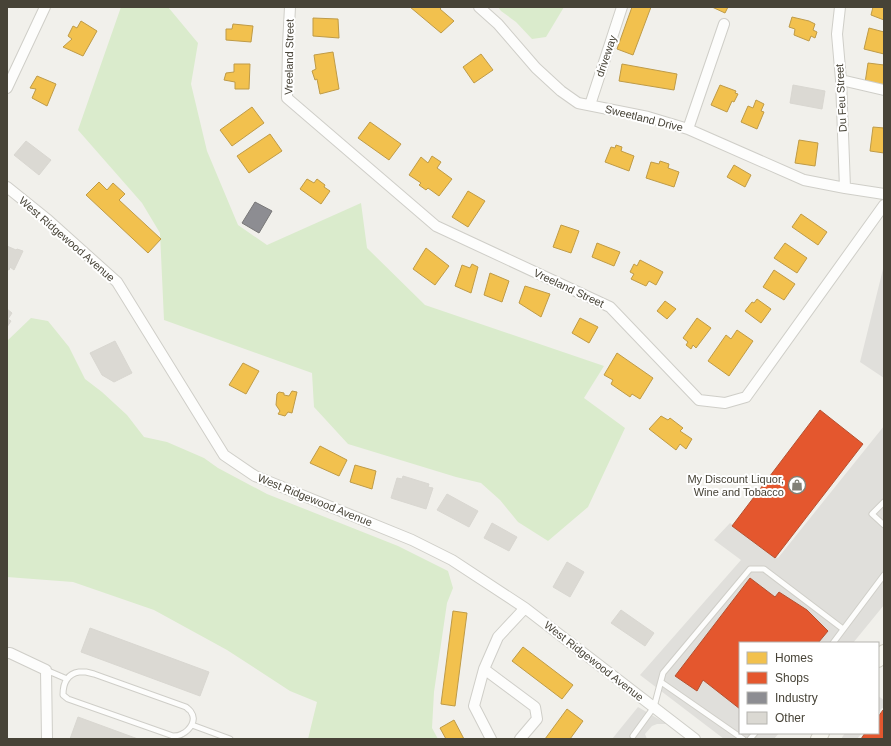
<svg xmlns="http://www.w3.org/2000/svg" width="891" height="746" viewBox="0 0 891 746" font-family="Arial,sans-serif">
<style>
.green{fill:#daebcc}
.parking{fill:#e0dfdb}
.homes{fill:#f2c14e;stroke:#bf9b47}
.shops{fill:#e4572e;stroke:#b55131}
.industry{fill:#8d8d92;stroke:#787777}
.building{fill:#dbd9d3;stroke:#d9d7d1}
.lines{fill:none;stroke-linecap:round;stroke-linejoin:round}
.lane-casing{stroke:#cfcec8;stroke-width:7}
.street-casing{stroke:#cfcec8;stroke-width:12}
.secondary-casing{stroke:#d0cec2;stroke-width:16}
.lane{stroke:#fdfdfc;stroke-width:5}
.street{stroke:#fdfdfc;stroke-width:10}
.secondary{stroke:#f7f6ef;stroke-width:14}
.labels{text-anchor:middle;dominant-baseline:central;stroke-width:4;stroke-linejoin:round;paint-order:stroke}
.street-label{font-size:11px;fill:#474337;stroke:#fff}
.poi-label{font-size:11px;fill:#474337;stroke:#fff;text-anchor:end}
</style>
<rect width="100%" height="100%" fill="#f1f0eb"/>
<path class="green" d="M121,7H168L198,43L191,84L207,151L238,225L267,245L361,203L367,248L425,305L604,366L584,398L625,428L588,507L548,541L518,522L500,500L481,483L456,477L348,444L314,407L312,373L164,320L160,233L142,203L78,130Z
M498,7H564L546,37L532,39L516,22L501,11Z
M31,318L48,321L69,347L85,379L102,392L127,415L144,437L167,442L204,458L218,468L267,494L398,546L448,571L453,588L447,603L434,692L432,728L438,739H308L317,702L290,691L227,650L154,610L73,582L7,577V341Z"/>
<path class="parking" d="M884,265V378L860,362Z
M884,426V605L853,643H740V733H779L774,739H724L640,675L741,560L714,540L730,523L778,558Z
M878,696L884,700V708H882L878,713Z
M638,707L667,724H657L652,726L645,734L647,739H612Z
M845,733H862L857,739H841Z"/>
<path class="homes" d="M410,7H442L440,9L454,21L441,33Z
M632,7H651L633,55L617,49Z
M712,7H728L725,13Z
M873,7H884V20L871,15Z
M792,17L809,21L815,24L813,30L817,32L815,38L811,36L809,41L794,35L795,29L789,27Z
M313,18L338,19L339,38L313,36Z
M81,21L97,31L83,56L63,47L72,39L68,36L73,26L77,28Z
M233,24L253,26L251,42L226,40V29H232Z
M869,28L884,32V54L864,49Z
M333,52L339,89L320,94L317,79L315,80L312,71L316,69L314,55Z
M481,54L493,70L474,83L463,67Z
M868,63L884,65V85L865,83Z
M234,64H250L249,89H235V82L224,80L226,73L234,72Z
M622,64L677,74L674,90L619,81Z
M37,76L56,84L47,106L32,98L36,89L30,88Z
M720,85L736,91L735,93L738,94L734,102L732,101L727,112L711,105Z
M756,100L764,104L761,111L764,112L757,129L741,122L748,106L753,108Z
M252,107L264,123L232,146L220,130Z
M370,122L401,144L389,160L358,138Z
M873,127L884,128V153L870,151Z
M270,134L282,151L249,173L237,156Z
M799,140L818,143L815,166L795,163Z
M616,145L622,147L621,151L634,156L629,171L605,162L611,147L615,148Z
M432,156L441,162L437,168L452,179L439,196L428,188L426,190L419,185L421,183L409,175L421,157L428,163Z
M660,161L669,164L668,168L679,172L674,187L646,178L651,162L659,164Z
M734,165L751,175L745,187L727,177Z
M307,179L314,183L317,179L325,185L324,187L330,191L321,204L300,189Z
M99,182L107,190L113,183L125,194L119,200L161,239L148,253L86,195Z
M468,191L485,201L468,227L452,217Z
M801,214L827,232L818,245L792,227Z
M561,225L579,231L571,253L553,247Z
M597,243L620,252L614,266L592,257Z
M785,243L807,258L797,273L774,258Z
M426,248L449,266L435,285L413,269Z
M640,260L663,272L656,285L649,281L646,286L631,279L634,274L630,272L634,264L637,266Z
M472,264L478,267L471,293L455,286L462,265L470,268Z
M774,270L795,284L784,300L763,287Z
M490,273L509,281L502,302L484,295Z
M525,286L550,294L541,317L519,303Z
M757,299L771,309L761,323L745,311L752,302L754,303Z
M665,301L676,309L667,319L657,311Z
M580,318L598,327L589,343L572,333Z
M697,318L711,328L696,348L693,345L691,349L686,345L688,342L683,338Z
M737,330L753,341L729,376L708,361L726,335L731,339Z
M617,353L653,378L640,399L632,394L630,397L611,384L613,380L604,375Z
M243,363L259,371L246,394L229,385Z
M292,391L297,392L292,413L288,412L285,416L278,414L280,411L276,405L277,394L279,392L284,393V395L289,396Z
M661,416L668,420L670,418L683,428L680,431L692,439L686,449L680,444L676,450L649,429Z
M320,446L347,460L339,476L310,463Z
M355,465L376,471L372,489L350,482Z
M453,611L467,613L455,706L441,704Z
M523,647L573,685L562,699L512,661Z
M567,709L583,721L570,739H545Z
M454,720L464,739H446L440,728Z"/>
<path class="shops" d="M820,410L863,444L775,558L732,526Z
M750,578L775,597L779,592L807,610L828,631L818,643H740V709L703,680L697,691L675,676Z
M883,710L884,711V739H861L865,733H878V717Z"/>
<path class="industry" d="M255,202L272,211L259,233L242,223Z"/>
<path class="building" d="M793,85L825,91L822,109L790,103Z
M26,141L51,160L39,175L14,155Z
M7,246L16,250L17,249L23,251L14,270L10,267L9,270L7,269Z
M7,309L12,313L8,319L11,321L7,327Z
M115,341L132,373L114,382L102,375L90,353Z
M403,476L429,484L428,487L433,488L426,509L391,498L397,478L402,479Z
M447,494L478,511L469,527L437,510Z
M492,523L517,537L509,551L484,538Z
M567,562L584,572L570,597L553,587Z
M621,610L654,633L645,646L611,623Z
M90,628L209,672L200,696L81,652Z
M78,717L138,739H70Z"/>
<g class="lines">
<g class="lane-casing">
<path id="lane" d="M884,502L872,514L884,525
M833,643L884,575
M46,670L67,679
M79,672H86L94,674L186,707C187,708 191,711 191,712C197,720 190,730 182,734C179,736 176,736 173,736L68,699L63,695C63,683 67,674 79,672Z
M661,682L743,739
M192,725L230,739
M633,736L654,707L663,673L750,569H764L843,629
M750,739L755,733"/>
</g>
<g class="street-casing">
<path id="street" d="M290,7L288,45L287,98L436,226L610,307L699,400L725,403L746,397L884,205
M479,7L498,24L536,68L561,91L578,103L648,117L688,129L804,180L845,188L884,194
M840,7L837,34L841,80L845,188
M841,80L884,90
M7,88L45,7
M590,105L622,7
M688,129L724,24
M7,187L48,220L117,282L224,455L255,476L412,540L452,560L525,608L695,739
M7,653H10L46,670L47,739
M484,669L535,707L537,719L520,739
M491,739L474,706L484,669L498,637L525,608"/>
</g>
<g class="secondary-casing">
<path id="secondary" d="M878,660L884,652
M818,739L822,733"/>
</g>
<use href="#lane" class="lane"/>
<use href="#street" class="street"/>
<use href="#secondary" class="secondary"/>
</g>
<defs>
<g id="shop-ring" transform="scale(0.9)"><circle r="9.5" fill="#fff" stroke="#828076" stroke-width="1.5"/><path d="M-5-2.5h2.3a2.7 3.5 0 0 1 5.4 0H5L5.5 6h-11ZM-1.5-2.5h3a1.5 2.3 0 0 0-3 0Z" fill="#828076"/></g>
</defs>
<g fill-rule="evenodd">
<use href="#shop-ring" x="797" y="485"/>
</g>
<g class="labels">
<g class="street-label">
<text transform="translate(606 56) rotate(-71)">driveway</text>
<text transform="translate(289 57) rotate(-89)">Vreeland Street</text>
<text transform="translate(841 98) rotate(-93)">Du Feu Street</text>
<text transform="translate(644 118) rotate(14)">Sweetland Drive</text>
<text transform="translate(67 239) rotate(41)">West Ridgewood Avenue</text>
<text transform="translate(569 288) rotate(25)">Vreeland Street</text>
<text transform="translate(315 500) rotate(22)">West Ridgewood Avenue</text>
<text transform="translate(594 661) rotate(38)">West Ridgewood Avenue</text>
</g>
<g class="poi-label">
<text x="784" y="479">My Discount Liquor,<tspan x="784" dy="13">Wine and Tobacco</tspan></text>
</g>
</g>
<rect width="891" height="746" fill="none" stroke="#474337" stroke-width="16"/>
<rect x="739" y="642" width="140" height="92" fill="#ffffff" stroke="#b5b4af"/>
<rect x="747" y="652" width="20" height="12" fill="#f2c14e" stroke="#b5b4af"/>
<text x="775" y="662" font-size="12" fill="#474337">Homes</text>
<rect x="747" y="672" width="20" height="12" fill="#e4572e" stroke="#b5b4af"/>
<text x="775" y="682" font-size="12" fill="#474337">Shops</text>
<rect x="747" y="692" width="20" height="12" fill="#8d8d92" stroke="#b5b4af"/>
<text x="775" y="702" font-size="12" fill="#474337">Industry</text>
<rect x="747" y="712" width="20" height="12" fill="#dbd9d3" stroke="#b5b4af"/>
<text x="775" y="722" font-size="12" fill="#474337">Other</text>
</svg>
